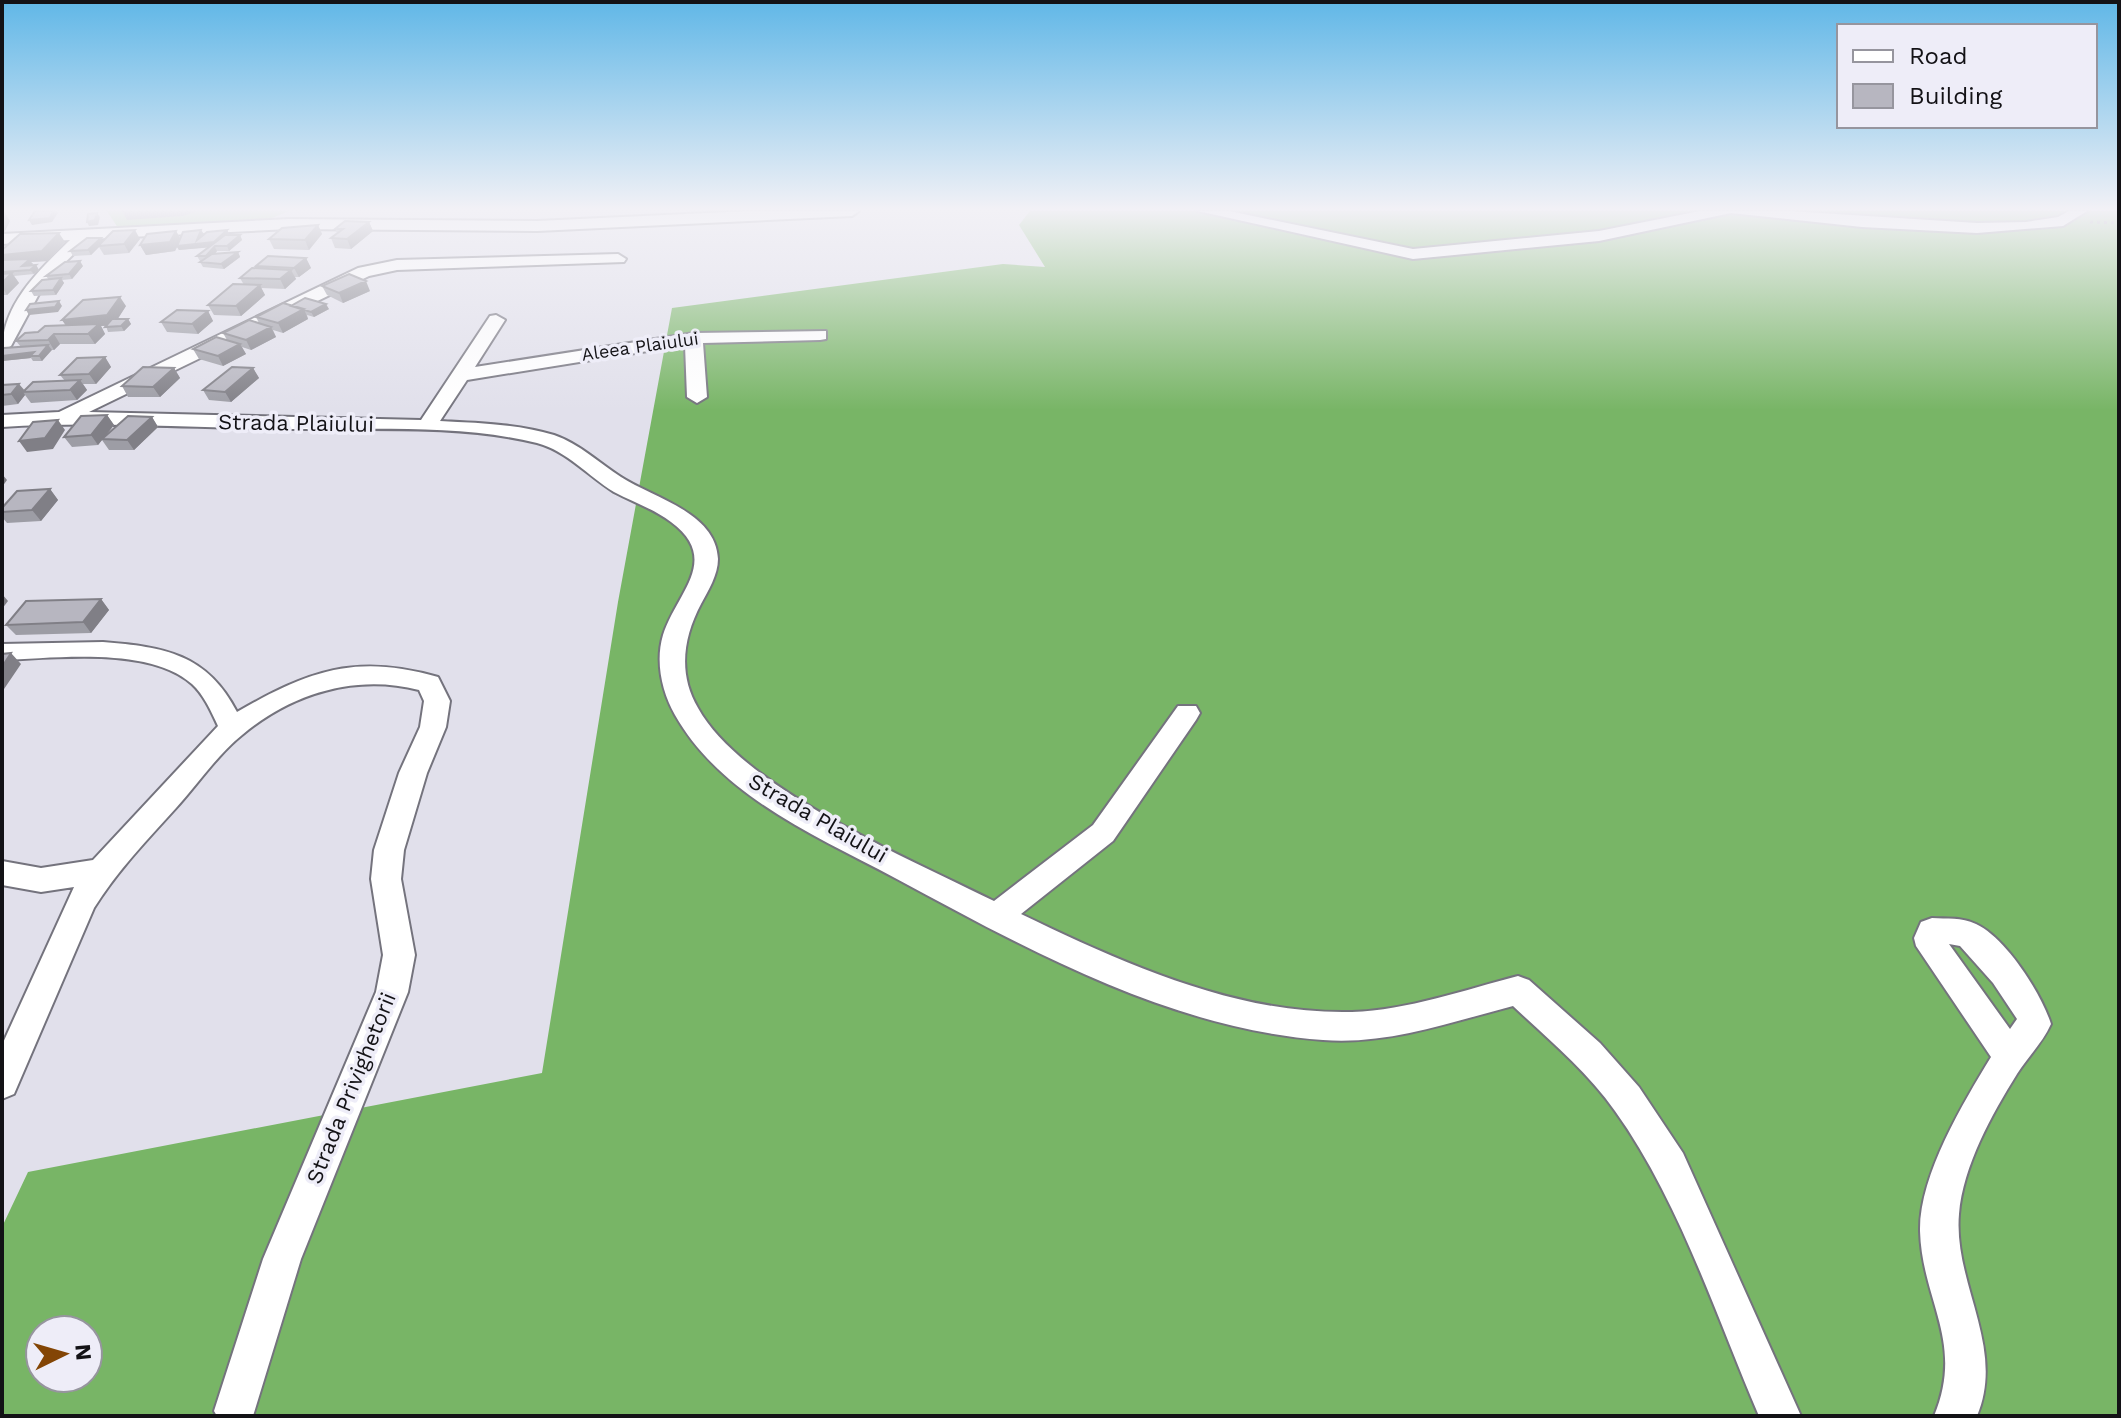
<svg xmlns="http://www.w3.org/2000/svg" width="2121" height="1418" viewBox="0 0 2121 1418" font-family="'Work Sans',sans-serif">
<style>
.green{fill:#95c986}
.forest{fill:#78b566;fill-rule:evenodd}
.lines{fill:none;stroke-linecap:round;stroke-linejoin:round}
.minor-casing{stroke:#74737d;stroke-width:4}
.path{stroke:#76757c;stroke-width:3;stroke-dasharray:3 4;stroke-linecap:butt}
.minor{fill:#fff;fill-rule:evenodd}
.wall{fill:#9d9da5}
.shaded-wall{fill:#807f86}
.building{fill:#b7b6c0;stroke:#807f86;stroke-width:2}
.labels{text-anchor:middle;dominant-baseline:central;stroke-width:7;stroke-linejoin:round;paint-order:stroke}
.far-street-label{font-size:18px;fill:#131216;stroke:#eeedf8}
.street-label{font-size:22px;fill:#131216;stroke:#eeedf8}
</style>
<rect width="100%" height="100%" fill="#e1e0eb"/>
<path class="green" d="M107,211H289L272,218L118,228Z"/>
<path class="forest" d="M1030,211H2119V1416H2V1227L28,1172L542,1073L618,602L672,308L1003,264L1045,267L1019,225ZM40,1330H88V1378H40Z"/>
<g class="lines">
<g class="minor-casing">
<path id="minor" d="M749,211H859L852,216L537,231L289,229L89,239L46,281L11,346L2,351C2,305 38,271 70,240L2,244V234L289,219L537,221Z
M1198,211H1229L1413,249L1599,231L1700,211H1789L1977,223L2026,222L2058,217L2069,211H2087L2063,226L1977,233L1862,227L1731,213L1599,241L1413,259Z
M618,254L626,259L624,262L397,270L369,276L89,412L421,420L490,316L496,315L505,320L475,367L694,333L826,331V339L820,340L703,343L707,397L697,403L687,397L685,345L467,380L440,421C478,423 518,424 554,435C580,444 599,463 621,477C653,498 716,512 718,559C718,575 708,591 701,604C683,638 678,674 698,708C742,788 912,860 994,901L1093,825L1178,706H1196L1200,713L1196,720L1113,841L1021,914C1123,963 1236,1015 1352,1012C1408,1010 1464,990 1518,976L1529,980L1600,1043L1639,1087L1683,1153L1801,1416H1759C1716,1316 1679,1200 1615,1111C1587,1071 1548,1039 1513,1006C1451,1022 1388,1045 1323,1040C1170,1029 1027,949 895,878C816,836 721,796 675,715C662,692 655,662 663,635C676,593 722,560 671,522C654,509 633,502 614,492C588,476 567,451 537,443C460,424 366,430 288,429C192,428 98,421 2,427V415L59,412L358,268L397,260Z
M103,642C165,647 207,654 237,712C308,671 356,653 438,677L450,701L446,727L427,773L404,850L401,879L415,955L408,992L301,1259L253,1416H217L214,1411L263,1259L376,992L383,955L371,879L374,850L399,773L420,727L424,701L419,690C356,674 292,693 242,735C217,755 197,785 176,808C147,840 117,871 94,908L14,1094L2,1099V1045L74,887L41,892L2,885V861L41,868L93,860L218,726C211,711 204,695 192,684C150,646 55,658 2,660V644Z
M1932,918C1947,919 1961,917 1976,924C2006,938 2041,993 2051,1024C2043,1042 2028,1057 2017,1074C1992,1114 1963,1166 1959,1214C1953,1283 2006,1347 1977,1416H1934C1965,1342 1922,1301 1920,1231C1919,1176 1963,1103 1991,1057L1916,946L1914,938L1921,922ZM1949,944L1960,946L1993,983L2017,1019L2010,1029Z"/>
</g>
<path class="path" d="M2090,222L2119,223"/>
<use href="#minor" class="minor"/>
</g>
<path class="wall" d="M369,222L373,231L351,249L335,248L331,238L337,233L335,229Z
M318,225L322,234L309,250L274,249L269,239Z
M227,230L230,235H240L242,240L229,251H217L215,254L238,252L240,257L224,269L203,267L200,262L203,261H200L197,256L208,247L179,250L177,247L175,251L146,255L140,245L176,231L180,238Z
M140,239L129,253L104,255L99,247L91,255L73,256L70,251L103,241Z
M65,242L48,261L31,262L33,264L31,265H36L39,270L34,274L14,276L19,283L7,295H2V250Z
M306,258L311,268L299,277H295L296,279L285,289L261,288L265,295L241,316L214,315L208,305L244,285L240,278L257,268L256,266Z
M83,266L72,279L62,280L64,283L56,295L34,296L31,291L49,280L46,276Z
M322,286L370,291L343,303L327,295Z
M126,306L117,319H128L131,324L124,331L108,332L106,326H101L105,334L95,344H60L54,350H51L42,361H33L31,358L2,361V350L21,347L16,341L38,332L66,325L62,320Z
M291,306L329,309L314,317L307,315L308,319L283,333L273,330L276,337L251,350L242,347L246,354L223,366L199,359L193,349L227,340L223,333L259,323L256,317Z
M208,311L213,321L198,334L167,332L161,322Z
M105,357L111,367L96,384H83L87,390L77,400L31,403L25,395L18,404L2,406V385L25,391L65,381L60,375Z
M174,368L180,378L160,397H128L122,386Z
M253,368L259,378L231,402L209,400L203,390Z
M107,415L114,425L106,436L152,417L158,427L134,450H109L102,440L98,445L72,447L64,437Z
M50,489L58,500L41,521L7,523L2,517V512Z
M101,599L109,610L91,633L16,635L6,625Z"/>
<path class="shaded-wall" d="M4,211L10,221L4,233H2V216Z
M53,211H56L58,213L52,222L32,225L29,220Z
M122,211H197L183,216L127,220Z
M97,213L100,217L98,225L89,226L87,222Z
M369,222L373,231L351,249L347,239Z
M318,225L322,234L309,250L305,240Z
M135,230L140,239L129,253L124,244Z
M201,230L204,234L227,230L230,235L215,247L217,251L209,261L206,256L214,247L179,250L177,247L175,251L146,255L140,245L176,231L181,240H197Z
M59,233L65,242L48,261L31,262L33,264L25,271L22,266L2,265V255Z
M240,235L242,240L229,251L227,246Z
M101,238L104,242L98,246L99,247L91,255L88,250Z
M238,252L240,257L224,269L221,264Z
M306,258L311,268L299,277L294,268Z
M80,261L83,266L72,279L69,274Z
M36,265L39,270L34,274L30,270Z
M291,270L296,279L285,289L280,279Z
M12,273L19,283L7,295L2,287V283Z
M61,278L64,283L56,295L53,290Z
M366,281L370,291L343,303L339,293Z
M260,285L265,295L241,316L236,306Z
M120,297L126,306L114,325L101,326L105,334L95,344L88,334L69,330L62,320Z
M59,301L62,306L58,312L29,315L26,310Z
M326,304L329,309L314,317L311,312Z
M304,309L308,319L283,333L278,323Z
M208,311L213,321L198,334L192,324Z
M128,319L131,324L124,331L121,326Z
M271,327L276,337L251,350L246,340Z
M54,334L60,344L54,350L48,340Z
M240,344L246,354L223,366L218,356Z
M48,345L52,350L42,361L39,356Z
M34,352L30,356L31,358L2,361V356Z
M105,357L111,367L96,384L89,374Z
M174,368L180,378L160,397L153,387Z
M253,368L259,378L231,402L225,392Z
M80,380L87,390L77,400L70,390Z
M19,384L26,392H23L25,395L18,404L11,394Z
M107,415L114,425L98,445L91,435Z
M152,417L158,427L134,450L127,440Z
M58,420L65,430L53,449L27,452L19,441Z
M2,474L7,480L2,487Z
M50,489L58,500L41,521L32,510Z
M2,594L8,601L2,609Z
M101,599L109,610L91,633L83,622Z
M11,653L21,664L2,692V667Z"/>
<path class="building" d="M35,211H53L50,218L29,220Z
M97,213L95,220L87,222L88,214Z
M345,221L369,222L347,239L331,238L343,229H335Z
M318,225L305,240L269,239L282,228Z
M135,230L124,244L98,246L113,231Z
M201,230L197,240L207,232L227,230L214,242L177,246L183,232Z
M176,231L170,242L140,245L147,234Z
M59,233L42,251L2,255V250L20,234Z
M225,235H240L227,246H215L206,256H197Z
M87,238H101L88,250L70,251Z
M238,252L221,264L200,262L212,254Z
M268,256L306,258L294,268L256,266Z
M30,259L22,266L36,265L30,270L2,272V260Z
M80,261L69,274L46,276L65,262Z
M252,268L291,270L280,279L240,278Z
M12,273L2,283V274Z
M349,274L366,281L339,293L322,286Z
M61,278L53,290L31,291L42,280Z
M233,284L260,285L236,306L208,305Z
M120,297L107,315L62,320L83,300Z
M305,298L326,304L311,312L291,306Z
M59,301L55,307L26,310L30,304Z
M283,303L304,309L278,323L256,317Z
M177,310L208,311L192,324L161,322Z
M112,319H128L121,326L105,327Z
M249,320L271,327L246,340L223,333Z
M99,324L88,334H54L48,340L16,341L25,333L38,332L45,326Z
M216,337L240,344L218,356L193,349Z
M48,345L39,356H30L34,352L2,356V350L4,348Z
M105,357L89,374L60,375L77,358Z
M143,367L174,368L153,387L122,386Z
M232,367L253,368L225,392L203,390Z
M80,380L70,390L23,392L33,382Z
M19,384L11,394L2,395V385Z
M107,415L91,435L64,437L81,416Z
M128,416L152,417L127,440L102,439Z
M58,420L45,438L19,441L33,422Z
M50,489L32,510L2,512V508L17,491Z
M101,599L83,622L6,625L26,601Z
M11,653L2,667V654Z"/>
<linearGradient id="sky" x2="0" y2="1"><stop stop-color="#60b7e7"/><stop offset="0.51" stop-color="#f2f1f6"/><stop offset="1" stop-color="#f2f1f6" stop-opacity="0"/></linearGradient>
<rect width="2121" height="410" fill="url(#sky)"/>
<g class="labels">
<g class="far-street-label">
<text transform="translate(640 346) rotate(-8)">Aleea Plaiului</text>
</g>
<g class="street-label">
<text transform="translate(296 423) rotate(1)">Strada Plaiului</text>
<text transform="translate(818 818) rotate(30)">Strada Plaiului</text>
<text transform="translate(351 1088) rotate(-68)">Strada Privighetorii</text>
</g>
</g>
<rect width="2121" height="1418" fill="none" stroke="#131216" stroke-width="8"/>
<rect x="1837" y="24" width="260" height="104" fill="#eeedf8" stroke="#96959e" stroke-width="2"/>
<rect x="1853" y="50" width="40" height="12" fill="#ffffff" stroke="#96959e" stroke-width="2"/>
<text x="1909" y="64" font-size="24" fill="#131216">Road</text>
<rect x="1853" y="84" width="40" height="24" fill="#b7b6c0" stroke="#96959e" stroke-width="2"/>
<text x="1909" y="104" font-size="24" fill="#131216">Building</text>
<g transform="translate(64 1354) rotate(85)"><circle r="38" fill="#eeedf8" stroke="#96959e" stroke-width="2"/>
<path d="M0-6L14 30L0 20L-14 30Z" fill="#834505"/>
<text y="-12" font-size="22" font-weight="bold" text-anchor="middle" fill="#131216">N</text>
</g>
</svg>
